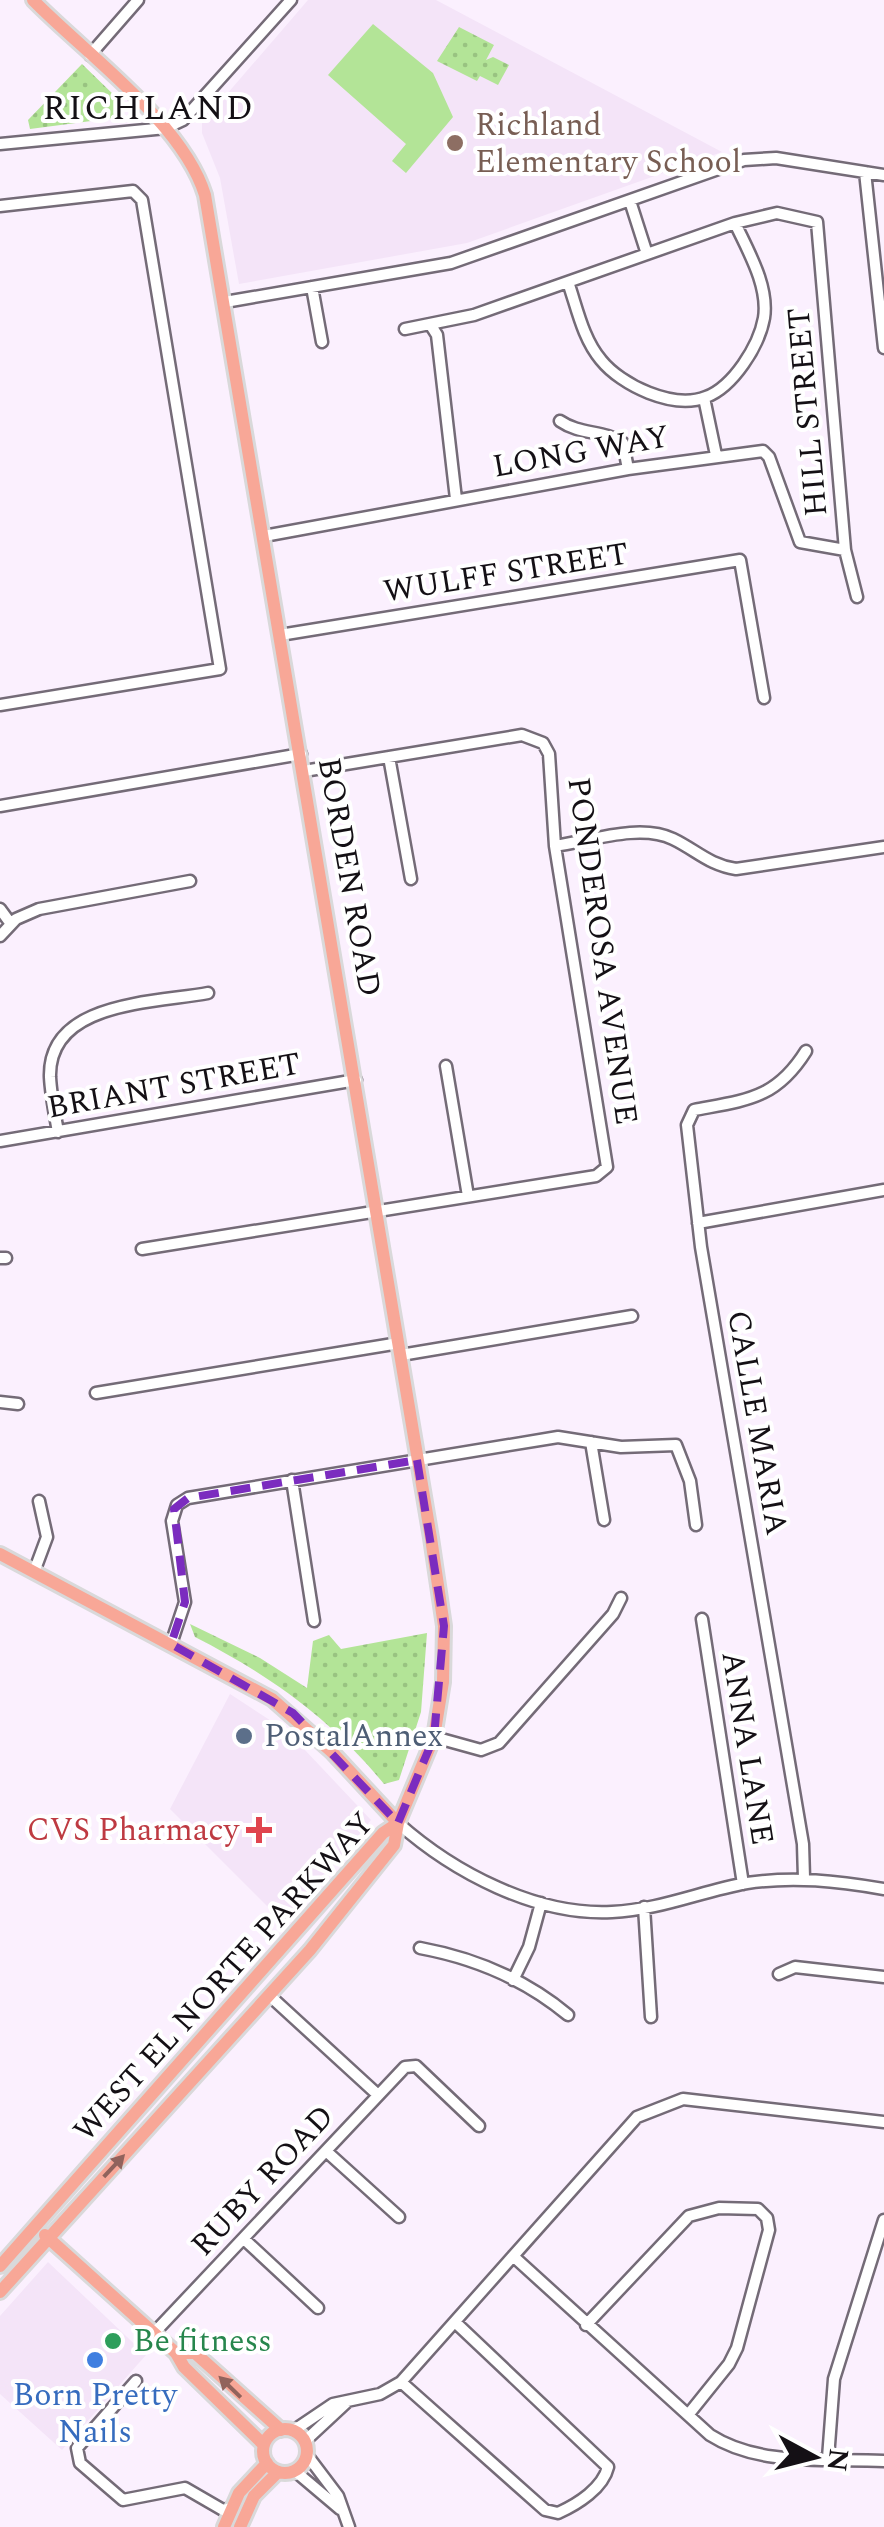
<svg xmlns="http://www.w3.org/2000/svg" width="884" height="2527" viewBox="0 0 884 2527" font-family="Spectral,serif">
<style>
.built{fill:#f4e4f8}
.park{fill:url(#park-dots)}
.pitch{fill:#b3e497}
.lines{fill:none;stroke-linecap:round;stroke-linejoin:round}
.minor-casing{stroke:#746b77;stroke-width:15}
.major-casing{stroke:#d9d9da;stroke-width:18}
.minor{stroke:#fff;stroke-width:10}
.major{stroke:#f8a797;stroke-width:12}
.oneway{fill:#91635c}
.marked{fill:none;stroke:#7b2cbf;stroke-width:8;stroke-dasharray:20 12;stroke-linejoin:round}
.education-dot{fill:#8d6e63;stroke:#fff;stroke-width:4}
.service-dot{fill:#5c6f8a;stroke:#fff;stroke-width:4}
.health-dot{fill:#e0444e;stroke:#fff;stroke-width:4}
.leisure-dot{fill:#2e9e5b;stroke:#fff;stroke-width:4}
.shop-dot{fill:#3f7fe0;stroke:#fff;stroke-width:4}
.labels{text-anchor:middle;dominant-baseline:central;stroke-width:8;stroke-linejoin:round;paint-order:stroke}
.education-label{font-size:32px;fill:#785e54;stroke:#fff;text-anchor:start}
.street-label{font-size:32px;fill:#141015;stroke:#fff}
.service-label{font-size:32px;fill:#4e5e75;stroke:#fff;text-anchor:start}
.health-label{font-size:32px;fill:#be3a42;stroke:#fff;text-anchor:end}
.leisure-label{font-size:32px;fill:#27864d;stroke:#fff;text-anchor:start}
.shop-label{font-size:32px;fill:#366cbe;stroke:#fff}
.neighbourhood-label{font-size:35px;letter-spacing:2.5px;fill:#141015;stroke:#fff}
</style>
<defs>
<pattern id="park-dots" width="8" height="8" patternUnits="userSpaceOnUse" patternTransform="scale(2.5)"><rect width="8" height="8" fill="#b3e497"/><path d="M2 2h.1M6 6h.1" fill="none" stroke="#99c381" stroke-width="1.8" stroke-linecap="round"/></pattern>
</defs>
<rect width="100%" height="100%" fill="#fbf0fe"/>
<path class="built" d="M308,0H436L722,152L467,243L239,284L220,178L202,133V123Z
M230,1694L288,1732L371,1820L285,1924L170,1809Z
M48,2262L146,2355L62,2450L0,2394V2316Z"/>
<path class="park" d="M459,27L494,45L486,60L493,57L509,65L498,85L480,76L477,81L437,61Z
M82,64L117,98L119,112L114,118L30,129L28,120Z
M190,1624L260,1658L307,1688L313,1641L329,1635L341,1649L427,1633L421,1712L399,1780L384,1784C330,1718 271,1676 195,1637Z"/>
<path class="pitch" d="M373,24L433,73L453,117L406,173L392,161L406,144L328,75Z"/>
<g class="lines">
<g class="minor-casing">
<path id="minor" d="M90,55L138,0
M0,144L166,128L183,120L291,0
M865,172L884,348
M630,201L647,254
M0,206L133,191L142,200L220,669L0,705
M568,282C577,308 583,339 601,360C621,385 673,410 706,397C733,387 759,346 764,318C769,286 748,251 735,223
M312,287L322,342
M225,302L451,263L744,160L776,158L884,175
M430,324L437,335L456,499
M405,329L474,315L735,223L777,213L817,222L845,550L857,597
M704,398L716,455
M560,421C580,435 604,430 623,443L628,469
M264,536L628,469L763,451L769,457L800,542L845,550
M280,635L740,560L764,698
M389,757L411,879
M0,806L301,754
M555,846C590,841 640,823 673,839C696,850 709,865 736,869L884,847
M0,909L11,924
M0,936L16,919L39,909L190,881
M446,1066L468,1196
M58,1132C55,1115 51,1096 50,1077C48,1001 155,1003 208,993
M0,1141L356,1080
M698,1223L884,1190
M142,1249L596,1176L607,1167L555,846L549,754L543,743L522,735L304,771
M0,1258H6
M401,1355L632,1316
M96,1393L399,1343
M0,1402L18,1404
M591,1442L604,1520
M292,1480L314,1621
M34,1572L47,1537L39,1501
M702,1619L743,1884
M171,1644L185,1602L172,1521L177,1505L188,1498L558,1437L621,1447L676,1445L690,1481L696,1525
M434,1737L481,1750L499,1743L613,1614L621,1598
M398,1823C453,1872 536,1916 612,1912C659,1910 702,1891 747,1883C794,1876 837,1881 884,1889
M804,1878L803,1844L701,1247L687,1125L694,1110C747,1100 776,1099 806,1051
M644,1907L651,2017
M420,1948C474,1958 526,1980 568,2015
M779,1974L795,1967L884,1977
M513,1980L529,1947L541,1903
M270,1996L378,2095
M326,2151L399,2217
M245,2240L318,2308
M513,2256L710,2435C760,2467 826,2458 884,2461
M586,2325L689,2216L719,2208L758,2209L767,2218L769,2230L737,2348L729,2364L688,2415
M154,2333L405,2067L416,2066L479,2126
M136,2381L77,2448L80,2463L123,2500L185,2488L223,2510L231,2508
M401,2382L545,2510L558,2513C578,2504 603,2488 608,2467L456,2323
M293,2431L333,2404L380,2394L401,2382L637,2117L683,2099L884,2122
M305,2441L348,2401
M307,2455L338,2496L349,2527
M828,2458L834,2379L884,2220
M295,2471L340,2509"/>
</g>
<g class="major-casing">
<path id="major" d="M0,1554L272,1699L332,1752L398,1823
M45,2235L176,2353L184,2367L264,2445
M0,2266L383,1833L398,1823
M0,2292L310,1950L394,1845L398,1823L434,1737L443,1682L444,1626L431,1538L205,195C183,123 87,55 33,0
M176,2353H195L281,2430
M263 2451a22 22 0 1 1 44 0a22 22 0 1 1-44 0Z
M224,2527L239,2493L267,2463
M240,2527L254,2496L278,2472"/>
</g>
<use href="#minor" class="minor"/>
<use href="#major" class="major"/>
</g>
<defs><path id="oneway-solid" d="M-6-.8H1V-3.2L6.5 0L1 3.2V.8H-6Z" transform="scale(2.5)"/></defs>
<g class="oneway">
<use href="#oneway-solid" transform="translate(114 2166) rotate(-47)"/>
<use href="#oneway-solid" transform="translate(230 2387) rotate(-136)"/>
</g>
<path class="marked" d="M417,1460L444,1626L434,1737L398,1823L293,1713L171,1644L185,1602L174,1509L188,1498Z"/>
<circle class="education-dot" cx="455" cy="143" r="10"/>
<circle class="service-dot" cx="244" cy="1736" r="10"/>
<path class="health-dot" d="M254 1815h10v10h10v10h-10v10h-10v-10h-10v-10h10z"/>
<circle class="leisure-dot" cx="113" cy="2341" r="10"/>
<circle class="shop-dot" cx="95" cy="2360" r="10"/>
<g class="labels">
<g class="education-label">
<text x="475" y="125">Richland<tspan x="475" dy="37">Elementary School</tspan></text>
</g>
<g class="street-label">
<text transform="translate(808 412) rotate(-95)">HILL STREET</text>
<text transform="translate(581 452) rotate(-10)">LONG WAY</text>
<text transform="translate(506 573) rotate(-9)">WULFF STREET</text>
<text transform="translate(349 877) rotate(80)">BORDEN ROAD</text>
<text transform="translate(602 951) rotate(82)">PONDEROSA AVENUE</text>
<text transform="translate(174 1086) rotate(-10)">BRIANT STREET</text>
<text transform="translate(757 1423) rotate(80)">CALLE MARIA</text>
<text transform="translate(747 1748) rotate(81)">ANNA LANE</text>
<text transform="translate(224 1977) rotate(-48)">WEST EL NORTE PARKWAY</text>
<text transform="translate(263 2181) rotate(-47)">RUBY ROAD</text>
</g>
<g class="service-label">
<text x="264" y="1736">PostalAnnex</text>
</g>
<g class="health-label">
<text x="239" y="1830">CVS Pharmacy</text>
</g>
<g class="leisure-label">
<text x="133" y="2341">Be fitness</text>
</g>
<g class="shop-label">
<text x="95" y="2395">Born Pretty<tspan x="95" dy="37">Nails</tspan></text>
</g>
<g class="neighbourhood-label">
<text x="149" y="108">RICHLAND</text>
</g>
</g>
<g transform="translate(814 2457) rotate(97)" stroke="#ffffff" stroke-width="8" paint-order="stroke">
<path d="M0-8L18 38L0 25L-18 38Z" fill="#141015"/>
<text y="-15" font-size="28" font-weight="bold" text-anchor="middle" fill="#141015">N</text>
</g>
</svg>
